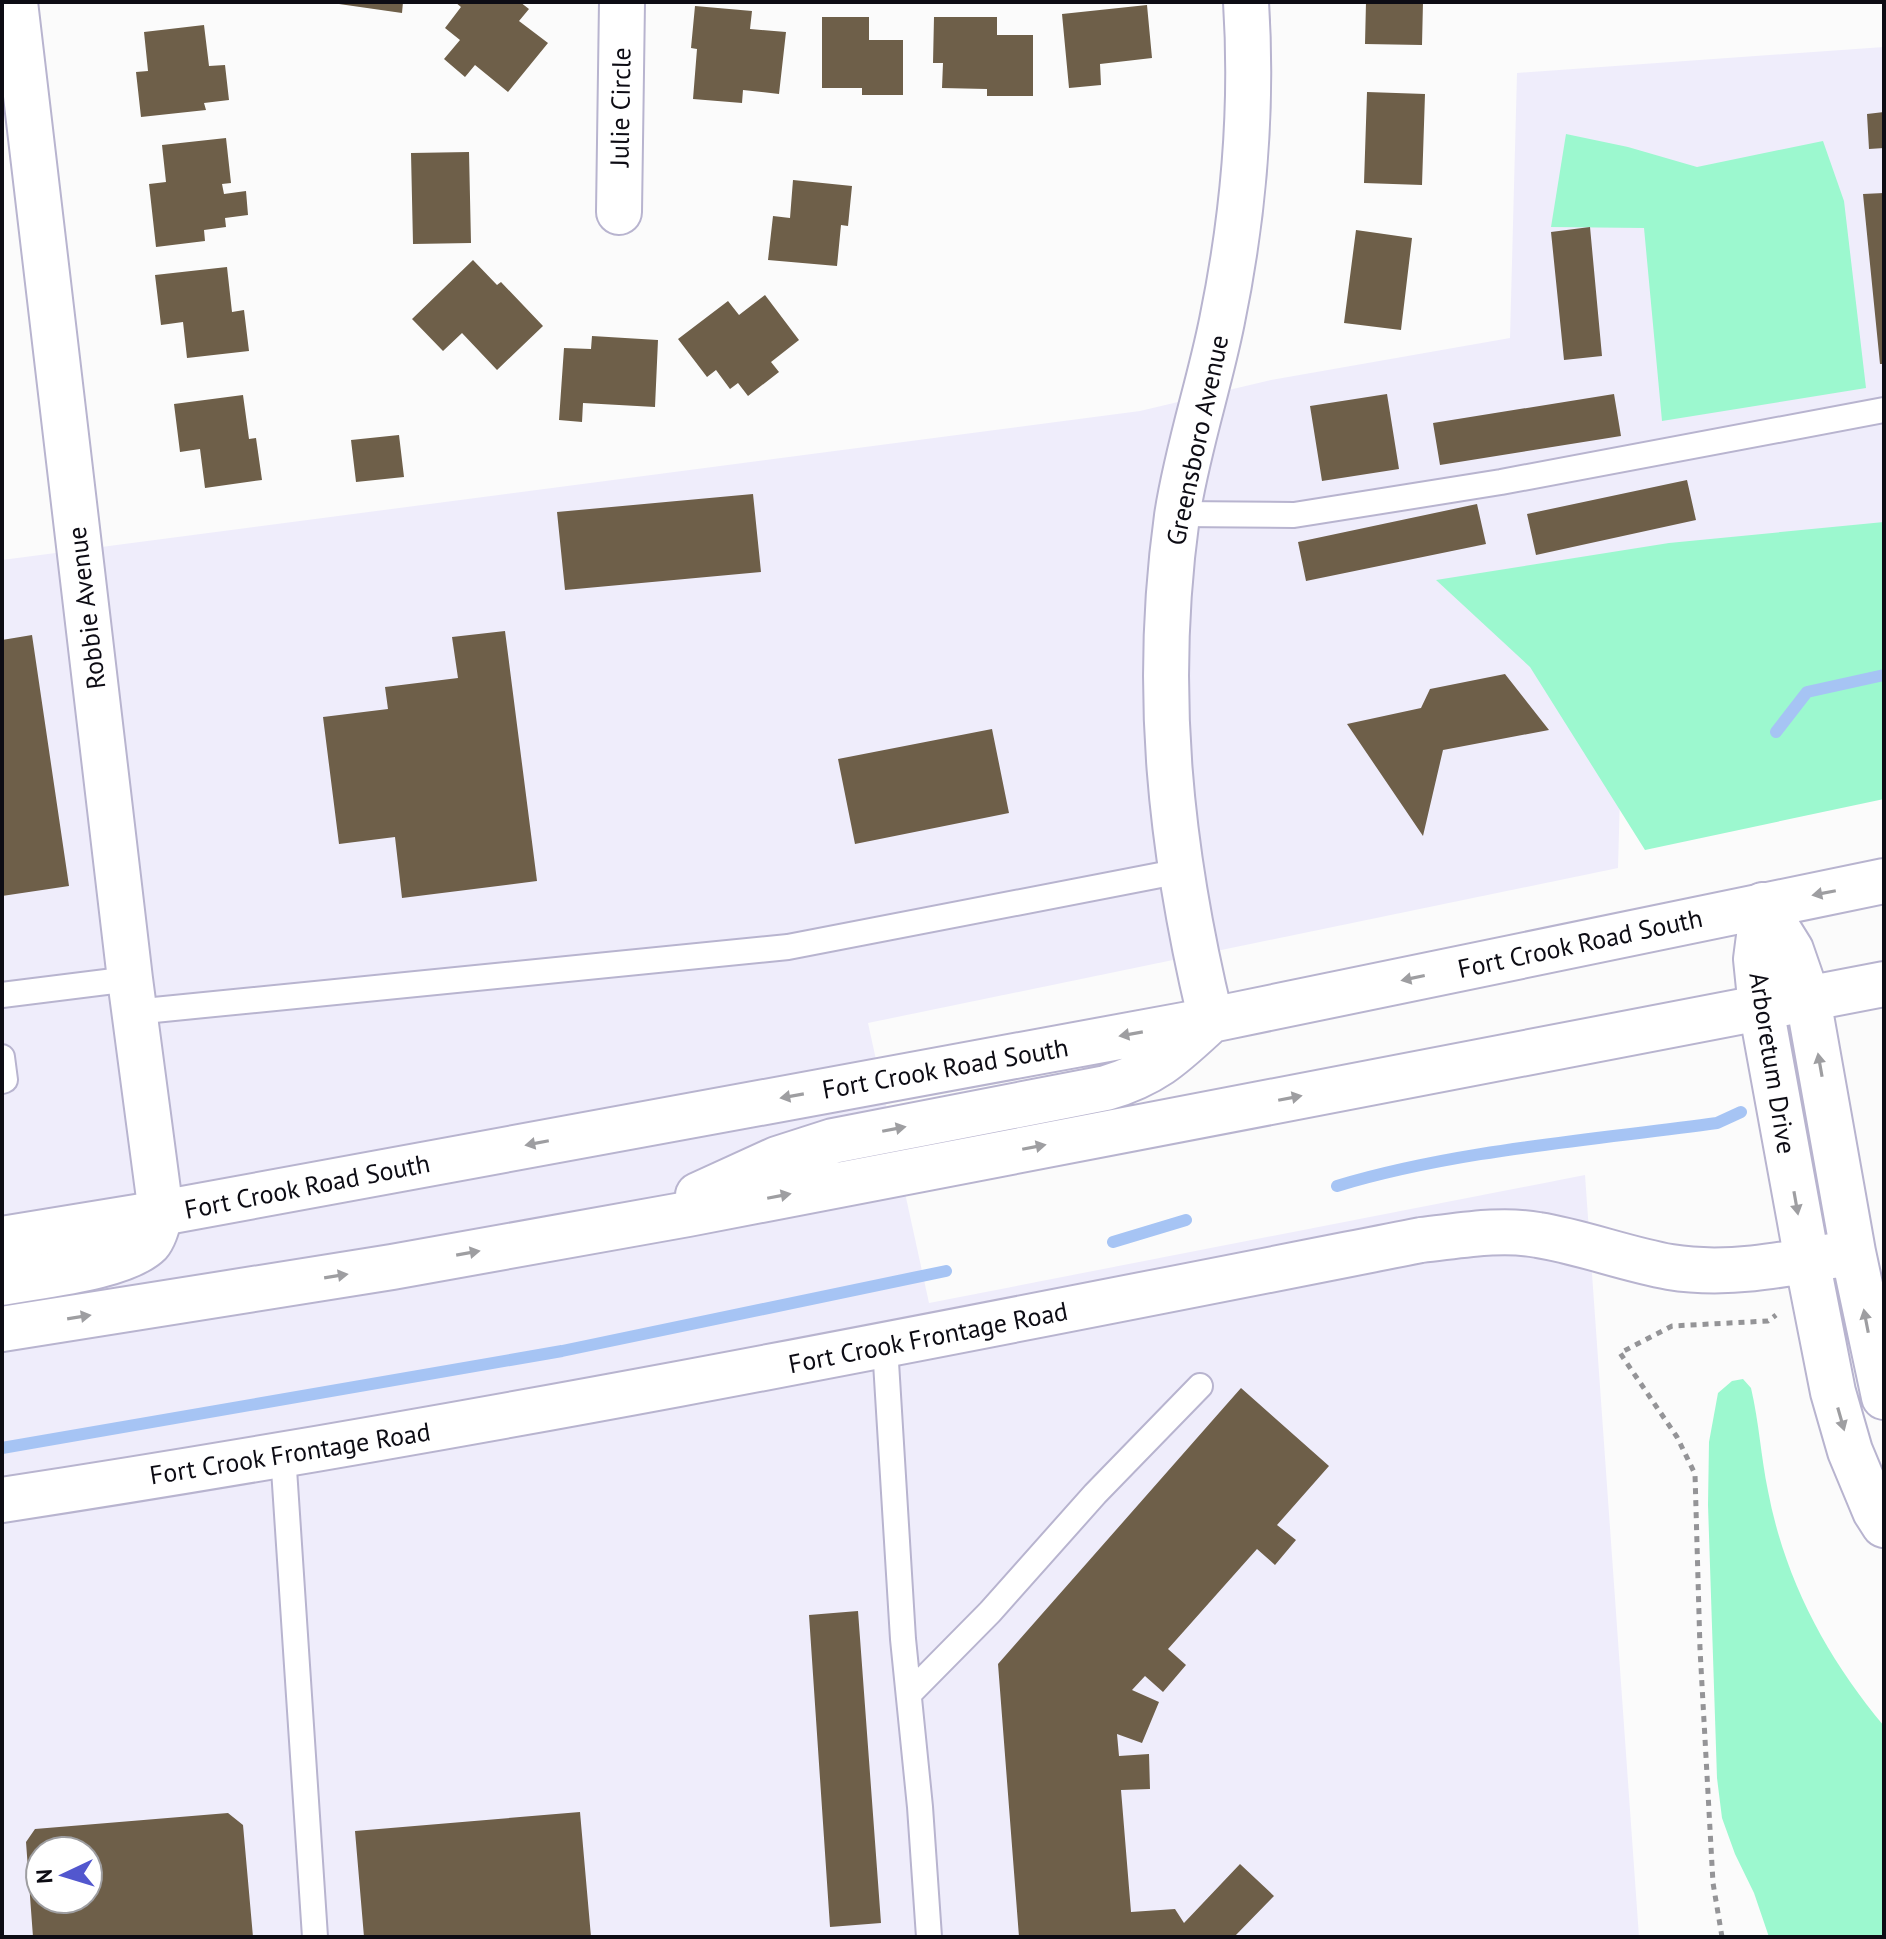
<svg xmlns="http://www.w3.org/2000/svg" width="1886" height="1939" viewBox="0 0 1886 1939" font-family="'PT Sans',sans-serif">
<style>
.built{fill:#efedfb;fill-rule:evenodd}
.green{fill:#9cf8cf}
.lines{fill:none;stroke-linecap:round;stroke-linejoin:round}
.stream{stroke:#a6c4f4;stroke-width:12}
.building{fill:#6e5f49;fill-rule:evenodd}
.service-casing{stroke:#b8b4cf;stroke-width:28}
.minor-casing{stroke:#b8b4cf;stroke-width:48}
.primary-casing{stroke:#b8b4cf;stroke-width:48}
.path{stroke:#949497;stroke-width:5;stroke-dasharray:6 6;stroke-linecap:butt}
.service{stroke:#fff;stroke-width:24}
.minor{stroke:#fff;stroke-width:44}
.primary{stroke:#fff;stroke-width:44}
.oneway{fill:#9e9ea1}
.labels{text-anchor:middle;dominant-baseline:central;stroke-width:8;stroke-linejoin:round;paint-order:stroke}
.street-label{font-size:26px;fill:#0d0c14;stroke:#fff}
</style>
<rect width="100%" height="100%" fill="#fbfbfb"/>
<path class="built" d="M1884,47V590L1624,653L1618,868L868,1023L929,1303L1585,1175L1639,1937H2V560L1140,411L1271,380L1510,338L1517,73ZM40,1851H88V1899H40Z"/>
<path class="green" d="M1566,134L1628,147L1697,167L1823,141L1844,201L1866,388L1662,421L1644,228L1551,227Z
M1884,522V799L1645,850L1530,667L1436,580L1669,543Z
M1743,1379L1751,1388C1759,1422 1761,1457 1768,1491C1785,1580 1827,1658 1884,1726V1937H1769L1754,1893L1735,1854L1722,1818L1717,1778L1708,1505L1709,1442L1718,1393L1732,1381Z"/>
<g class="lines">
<path class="stream" d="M1776,732L1807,692L1884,675
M1337,1186C1456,1150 1593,1140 1717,1123L1741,1112
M1113,1242L1186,1220
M2,1448L562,1351L946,1271"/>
</g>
<path class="building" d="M325,2H403L402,13Z
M455,2H520L529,9L519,21L548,43L508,92L475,65L465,77L444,59L460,40L445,28L461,7Z
M1366,2H1423L1422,45L1365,44Z
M1147,5L1152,58L1100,64L1101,85L1069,88L1062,14Z
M695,6L752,11L750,29L786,32L779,94L743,90L742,103L693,99L697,49L691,48Z
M822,17H869V40H903V95H862V88H822Z
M934,17H997V35H1033V96H987V89L942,88L943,63H933Z
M204,25L209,66L225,65L229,100L204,103L206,110L141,117L136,72L148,71L144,32Z
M1367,92L1425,94L1422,185L1364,183Z
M1884,112V148L1869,149L1867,114Z
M226,138L231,183L222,184L224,194L246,191L248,215L225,218L226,227L204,230L205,241L156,247L149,184L166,182L162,145Z
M469,152L471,243L413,244L411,153Z
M793,180L852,186L848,226L841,225L837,266L768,260L773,216L790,218Z
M1884,193V364H1880L1863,194Z
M1590,227L1602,356L1564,360L1551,232Z
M1356,230L1412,238L1401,330L1344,323Z
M473,260L497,285L501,282L543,326L497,370L462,333L443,351L412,319Z
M227,267L232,312L244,310L249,351L187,358L183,322L161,325L155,275Z
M765,295L799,340L771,362L779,372L748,396L738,383L730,389L716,370L707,377L678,339L728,301L739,315Z
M592,336L658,340L655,407L583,403L582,422L559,420L564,348L591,349Z
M1387,394L1399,469L1322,481L1310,406Z
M1614,394L1621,436L1440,465L1433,423Z
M243,395L249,439L256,438L262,480L205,488L200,449L180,452L174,404Z
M399,435L404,477L356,482L351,440Z
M1687,480L1696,520L1536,555L1527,514Z
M753,494L761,572L565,590L557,512Z
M1477,504L1486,544L1306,581L1298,542Z
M505,631L537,881L402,898L395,837L339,844L323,717L388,709L385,687L458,678L452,637Z
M32,635L69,886L2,896V640Z
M1505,674L1549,730L1443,750L1423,836L1347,724L1421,708L1430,689Z
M992,729L1009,813L855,844L838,759Z
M1241,1388L1329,1466L1277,1525L1296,1540L1275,1565L1257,1549L1168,1649L1186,1665L1163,1692L1145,1676L1132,1690L1159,1702L1142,1743L1117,1734L1119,1756L1149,1754L1150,1789L1121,1790L1131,1912L1175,1909L1184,1923L1240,1864L1274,1896L1234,1937H1019L998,1664Z
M858,1611L881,1923L830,1927L809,1615Z
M580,1812L591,1937H364L355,1831Z
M228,1813L243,1825L253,1937H33L26,1842L35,1829ZM40,1851H88V1899H40Z"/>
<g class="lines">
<g class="service-casing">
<path id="service" d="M1178,514L1294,515L1501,482L1884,410
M2,995L130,979
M134,1012L788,947L1181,871
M2,1057L5,1080L2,1081
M885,1346L903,1639L920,1807L929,1937
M283,1454L315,1937
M909,1694L990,1612L1095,1494L1200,1386"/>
</g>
<g class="minor-casing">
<path id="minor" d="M619,212L622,2
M1763,905L1756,959L1761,1008L1807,1260L1833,1392L1850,1451L1875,1511L1884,1525
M1763,905L1791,950L1808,999L1853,1252L1884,1397
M1211,1020C1170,850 1153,689 1177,516C1187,450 1209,386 1222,321C1244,214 1253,111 1246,2
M2,1283C37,1276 124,1268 149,1243C155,1236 158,1222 161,1213L130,979L15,2
M2,1500C478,1427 949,1333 1421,1240C1459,1236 1500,1228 1538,1235C1582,1242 1625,1259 1670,1267C1731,1277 1793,1263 1853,1252"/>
</g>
<g class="primary-casing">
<path id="primary" d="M698,1195L777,1159L833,1141L1106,1088C1156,1073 1174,1054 1211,1020
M2,1239L161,1213L1211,1020L1884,881
M2,1329L392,1267L688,1214L1884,984"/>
</g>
<path class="path" d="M1722,1937L1713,1883L1700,1649L1695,1474L1677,1437L1620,1353L1672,1326L1768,1321L1776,1315"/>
<use href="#service" class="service"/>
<use href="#minor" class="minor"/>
<use href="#primary" class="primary"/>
</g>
<defs><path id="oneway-solid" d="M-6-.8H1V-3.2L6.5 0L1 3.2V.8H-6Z" transform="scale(2)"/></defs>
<g class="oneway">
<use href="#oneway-solid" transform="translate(1824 893) rotate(169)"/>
<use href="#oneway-solid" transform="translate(1413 978) rotate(168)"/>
<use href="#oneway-solid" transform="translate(1131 1034) rotate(170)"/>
<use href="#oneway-solid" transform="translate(1820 1065) rotate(-100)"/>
<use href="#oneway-solid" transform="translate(792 1096) rotate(170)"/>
<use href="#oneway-solid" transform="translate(1290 1098) rotate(-11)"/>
<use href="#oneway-solid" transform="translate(894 1129) rotate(-11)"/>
<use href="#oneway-solid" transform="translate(537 1143) rotate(169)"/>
<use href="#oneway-solid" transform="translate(1034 1147) rotate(-11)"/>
<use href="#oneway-solid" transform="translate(779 1196) rotate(-11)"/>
<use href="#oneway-solid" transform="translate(1796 1203) rotate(80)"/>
<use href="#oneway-solid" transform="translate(468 1253) rotate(-10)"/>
<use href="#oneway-solid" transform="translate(336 1276) rotate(-9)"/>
<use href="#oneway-solid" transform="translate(79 1317) rotate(-9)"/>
<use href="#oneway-solid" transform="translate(1866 1321) rotate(-101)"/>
<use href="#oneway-solid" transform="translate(1841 1419) rotate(74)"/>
</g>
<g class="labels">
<g class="street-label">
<text transform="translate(620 107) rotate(-89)">Julie Circle</text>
<text transform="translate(1197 440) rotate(-78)">Greensboro Avenue</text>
<text transform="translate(86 608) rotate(-97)">Robbie Avenue</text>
<text transform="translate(1580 943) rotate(-12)">Fort Crook Road South</text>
<text transform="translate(1773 1063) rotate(81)">Arboretum Drive</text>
<text transform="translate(945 1068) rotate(-10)">Fort Crook Road South</text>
<text transform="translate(307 1186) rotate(-11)">Fort Crook Road South</text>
<text transform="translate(928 1337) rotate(-11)">Fort Crook Frontage Road</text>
<text transform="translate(290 1453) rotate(-9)">Fort Crook Frontage Road</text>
</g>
</g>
<rect width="1886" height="1939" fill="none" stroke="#0d0c14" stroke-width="8"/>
<g transform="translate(64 1875) rotate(266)"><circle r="38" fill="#ffffff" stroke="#9e9ea1" stroke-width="2"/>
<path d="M0-6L14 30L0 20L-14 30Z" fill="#5257ce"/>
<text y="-12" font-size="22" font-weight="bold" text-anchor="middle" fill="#0d0c14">N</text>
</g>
</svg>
